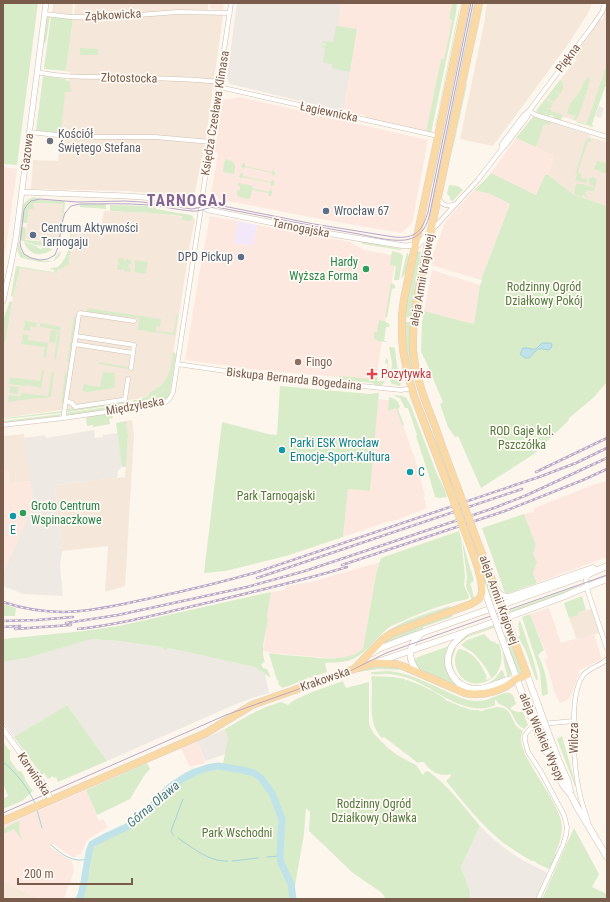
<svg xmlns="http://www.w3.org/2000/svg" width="610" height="902" viewBox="0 0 610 902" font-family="'Roboto Condensed',sans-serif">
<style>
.residential{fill:#f5e8da}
.commercial{fill:#fde8e0}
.industrial{fill:#efe9e4}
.education{fill:#f3e8fa}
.green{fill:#d8ecc9}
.water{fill:#bfe3e8;stroke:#a5d3da}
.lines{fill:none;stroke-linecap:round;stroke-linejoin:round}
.stream{stroke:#a5d3da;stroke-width:1}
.river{stroke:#bfe3e8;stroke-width:7}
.minor-casing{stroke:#d1beb0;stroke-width:5}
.tertiary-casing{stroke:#d1beb0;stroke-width:6}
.secondary-casing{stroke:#d6c0b0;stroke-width:7}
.primary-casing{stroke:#dad1cd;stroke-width:8}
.minor{stroke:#fff;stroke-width:4}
.tertiary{stroke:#fff;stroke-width:5}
.secondary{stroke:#fff;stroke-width:6}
.primary{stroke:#fbd9a5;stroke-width:7}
.tram{stroke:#b9a8c9;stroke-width:1}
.rail-casing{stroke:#b9a8c9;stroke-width:2.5}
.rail{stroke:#fffaf3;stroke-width:1;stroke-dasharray:3;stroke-linecap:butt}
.secondary-bridge-casing{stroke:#d6c0b0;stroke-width:7;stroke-linecap:butt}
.primary-bridge-casing{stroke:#dad1cd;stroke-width:8;stroke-linecap:butt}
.secondary-bridge{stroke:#fff;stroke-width:6}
.primary-bridge{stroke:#fbd9a5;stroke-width:7}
.worship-dot{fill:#6b7280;stroke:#fffaf3;stroke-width:1.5}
.service-dot{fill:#5c6f8a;stroke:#fffaf3;stroke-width:1.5}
.leisure-dot{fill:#2e9e5b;stroke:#fffaf3;stroke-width:1.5}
.education-dot{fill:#8d6e63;stroke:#fffaf3;stroke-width:1.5}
.health-dot{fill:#e0444e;stroke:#fffaf3;stroke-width:1.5}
.culture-dot{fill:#0f9aa8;stroke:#fffaf3;stroke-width:1.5}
.labels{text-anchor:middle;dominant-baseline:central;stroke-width:3.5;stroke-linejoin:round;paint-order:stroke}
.street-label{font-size:12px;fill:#7a5c4d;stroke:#fffaf3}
.worship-label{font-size:12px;fill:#5b616d;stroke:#fffaf3;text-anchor:start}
.service-label{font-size:12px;fill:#4e5e75;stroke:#fffaf3;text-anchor:start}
.leisure-label{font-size:12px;fill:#27864d;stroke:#fffaf3;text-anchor:end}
.park-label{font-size:12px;fill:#537a41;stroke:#fffaf3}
.education-label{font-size:12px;fill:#785e54;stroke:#fffaf3;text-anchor:start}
.health-label{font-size:12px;fill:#be3a42;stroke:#fffaf3;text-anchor:start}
.culture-label{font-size:12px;fill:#0d838f;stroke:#fffaf3;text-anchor:start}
.water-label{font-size:13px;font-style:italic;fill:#437c86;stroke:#fffaf3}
.district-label{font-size:16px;font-weight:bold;letter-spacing:1px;fill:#846695;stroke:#fffaf3}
</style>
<rect width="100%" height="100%" fill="#fdf6ec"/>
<path class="residential" d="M53,3H73L72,15L52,12Z
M75,3H208V10L164,11L102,16H74Z
M487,3H592L587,15L566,47L493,146L460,139L485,19V14Z
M607,4V78L586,124L538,109L573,63L577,60L572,57L599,20L603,19L604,17L603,13Z
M173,13L223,15L206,138L194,197L127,191L31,189L33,160L58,161L61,135L63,106L66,81L70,79V72L66,71L73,20L111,19Z
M533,117L590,135L589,137L607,142V206L574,195L560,185L548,175L554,156L516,138Z
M34,203L63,204L59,237L56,243L25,239L29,209Z
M104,211L151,213L193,218L195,219L190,244L170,374L163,384L151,394L138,399L130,400L129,401L69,409L63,408L62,410L3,418V331L8,318L20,268L57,273L58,269H61L69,264L72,229L85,232L86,227L100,230Z
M132,420L134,435L125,586L105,592L108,546L62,551L55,485L125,477L128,435L126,421Z
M24,434L31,481L9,483L8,470H3V436Z
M591,609L599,633L579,640L578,638H576L569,618L577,615L578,613Z
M3,881L39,899H3Z"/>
<path class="commercial" d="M211,3H224L223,10L211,9L210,8Z
M341,3H452L449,19L452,20L444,59H441L426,132L366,118L364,115L360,114V116L348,113L347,110L344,109L357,30L337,26Z
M240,97L428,140L412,224L401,233L315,218L218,199V196L211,195L218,153L215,151L223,100Z
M516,138L554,156L548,175H545L536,195L491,173Z
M3,167L17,169L8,234L3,265Z
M474,190L490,194L510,204L505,217L481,280L431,265L433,254L446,221Z
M210,216L238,221L234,244L253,245L257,225L350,242L364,250L397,256L390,290L376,380L257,370L185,360L199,275Z
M432,270L480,285L474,324L424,311Z
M378,399L393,401L397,408L416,462L425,496L423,499L425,500L427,508L397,520L387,522L343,537L348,488L370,491Z
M8,469L9,483L31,481L34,504L3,573V470Z
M607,481V557L537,583L533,574L537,562L533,554L536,545L524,514L534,512V508L593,485Z
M380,562L376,574L363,649L359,653L342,658H328L271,653L270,652L263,651L268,620L267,617L271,592L285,590L286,586L311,582Z
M549,608L561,643L578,638L579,640L594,634L602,659L578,671L579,674L570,698L560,703L554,691L548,669L544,660L548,658L530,614Z
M197,741L205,763L190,767L181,748Z
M86,790L99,821L103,819L108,827L87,840L81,854L76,855L74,858L53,844L50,847L57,852L72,861L74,871L71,880V882L68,886L64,899H39L3,881V826Z"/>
<path class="industrial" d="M237,3H341L338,26L357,29L344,109L342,111L230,84L227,79Z
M599,106L604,108L601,118L595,116Z
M94,430L95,438L103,437V435L118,433L122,467L118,471L117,478L55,485L62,551L60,566L63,596L23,594L3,586V573L34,504L24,438L45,435L46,438Z
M92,639L119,641L161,647L165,650L168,648L255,667L265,674L269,693L252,698L227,708L107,761L67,705L14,737L3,722V662L31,657Z
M225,729L228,739L226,754L205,761L197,741Z
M480,826L492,838L506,849L522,860L544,871L547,873L535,899H471L470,892L461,867Z"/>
<path class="education" d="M238,221L257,225L253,245L234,244Z"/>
<path class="green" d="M3,3H38L17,165L3,164Z
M452,3H457L456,13L431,133L426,132L441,59H444L452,20L449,19Z
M468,3H470L433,182L431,181Z
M474,3H476L439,183L437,182Z
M460,4L459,14L436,125L435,127Z
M483,6L467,81L482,8Z
M48,16H50L46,42L43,44L47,17Z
M51,17L73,19L66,71L45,69L44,68Z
M337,26L357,29L350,72L332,68V64L323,63L325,48L321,47L322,45L323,46H325L326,43H323L322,44L323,41L333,42L336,27Z
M80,48L98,49V55H80Z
M606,63L607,86L605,87L592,124L593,125V127L576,122L577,121L586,124L590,114L595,100L596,98H595L599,89H598L604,74H603L606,67Z
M43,76L65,79L67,81H70L71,92H65L61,134L36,131Z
M588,77H589L590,79L586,95L585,94L584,96L585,97L578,117L576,120H573L576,114H575L573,116L567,113L570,104L581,90L582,85Z
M560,80L563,83V89L560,94L554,90L559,95L554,102L546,98Z
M466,84H467L452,153L453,145Z
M545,99L553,103L551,108H548L545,115L538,113L536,111Z
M548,109H551V111L563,115L561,120L553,118L554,116L550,115L549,117L545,115Z
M533,117L559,125L551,122L550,125L544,124L536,147L516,138Z
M588,138L591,139V142L588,141L578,171L579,173L580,174L581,173V178L587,179V183L575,180L577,174L578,173H577L575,175L585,142Z
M225,159C236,162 236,164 234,174L223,172Z
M597,161L607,163V174L594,169Z
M243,163H245V166L272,172L273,169L276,174L272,176V173L245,167L244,169L241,167Z
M242,173H243V176L271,182L272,180L274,181L275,184L273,186H271V183L242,177L241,179L239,176L240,174Z
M491,173L536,195L545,175H548L574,195L607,206V382L594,397L568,419L569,420L534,454L481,488L458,436L455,437L448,427L440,404L443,402L430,371L421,351L422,323L424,311L474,324L480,285L482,281L481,280L505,217L510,204L490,194L474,190L486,179Z
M592,177L597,179L595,187L590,185L589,184L590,183L588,179Z
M239,183L253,186L252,188L269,192L270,189L272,191V194L271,196H268L269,193L252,190L250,199C244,198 235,199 237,190H240V186L237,185Z
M576,184H582L595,188L594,191L587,190L585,195L589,197C587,198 584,196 583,194L582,197L574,194Z
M449,185L458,186L463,190L453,201L450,200V197L447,194Z
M34,197L41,199C25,201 24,209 22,223L21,222L23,204L29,199Z
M34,200H40L64,201L65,203L64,212V213C59,224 62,237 57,248L36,245L23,241L22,234L23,241L21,240L20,237L19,240L21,227H25L26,229L25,240L56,243L59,237L63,204L34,203L33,209H29L27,223H22C24,213 25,205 34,200Z
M80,204H106V209L80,207Z
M110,205L156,206V209L191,215L193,217V219L189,221L182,220V216L151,213L110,211Z
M72,225H73L69,264L61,269H58L57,273L47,272V271L54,272V270L50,269L51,268L58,267C70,255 69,245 71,228Z
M19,241C19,260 39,261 53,261L60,251L61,253C59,256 58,259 55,260C46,265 32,260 22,258L20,257C17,250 16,248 19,241Z
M359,241L402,249L400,250L363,244Z
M24,242L36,246L38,248L41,249L44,247L53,249C42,258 28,255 24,242Z
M392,251L400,253L403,256L399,280H394L396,266L390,265Z
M417,251L421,252V254L415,286L412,315L411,317L408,318L405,316L407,299Z
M407,252C412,259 408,273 401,279Z
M118,258L124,259V261H125L126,259L131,260V264H129L128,267H130V272L124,271V268H123L122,270L117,269V265H119L120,263L118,262Z
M135,260L148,262L146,270V274L134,272L135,268Z
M16,266L46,271V272L20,268L13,297L11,296Z
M391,283L395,285V288L392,289L387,318L385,317Z
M10,301L12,302L5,342H3V320Z
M87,308L161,319L160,327L156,326V331L173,333L175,328L176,314H178L175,335L138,330L139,318L87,312Z
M74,316L75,317L76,319L63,403L61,404L65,373H67L69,362H67Z
M379,320L385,321L387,323L390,324L389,327H386L384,341H387L386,342L378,341L374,338V332H377Z
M24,321H26L37,323L36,327L30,326V331L24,330L23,328H24L25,325Z
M404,322H411L413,369L409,370L406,355Z
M42,323L61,327V330H60C59,336 60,339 59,345H58L56,359H54L58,330L40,327V324Z
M51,330L57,331L55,343L49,342Z
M23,334L29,335L28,340L48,343L46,358L43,357L45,347L22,344L21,343L23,339L22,336Z
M389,347H392L395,348C396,360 398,373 401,384L400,386L393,384L392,385L390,380L392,363Z
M173,352L176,354L171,386L143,402L133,403V400H138L149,395V393L155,390L157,387L158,388C170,379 171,366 173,352Z
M386,358L388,360C389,369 388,379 382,385H375L373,383L339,380V376L373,379L374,375H378L377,381H385L388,364L385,363Z
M99,362L129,367V369L99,364Z
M42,370L44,371L41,389L39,388V387L26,385L25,386L9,384L10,377L40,381Z
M52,372H54L51,397H47V398H38L8,402L9,395L19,397L20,396H21L22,393L48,396Z
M103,372L115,373L114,380L115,382L114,388L87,392L82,391L84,384L100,387Z
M10,386L19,387L18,394L9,393Z
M171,386L169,396L166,399L153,403L136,405L134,404L144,402Z
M280,386L370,394C374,394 375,392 379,393L370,491L348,489L343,537L286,556L225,571L204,573L222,422L268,434L277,435Z
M416,391L435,439L445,460L455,486L451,487Z
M396,395C406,396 406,397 411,406L437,474L445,490L447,497L440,498L435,497L429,476L416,436L417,435L408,408H405L400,398L394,396Z
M389,397C396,399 398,400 400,407L398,409L404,425H402L396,408L388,411Z
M129,401V403L67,412V409Z
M128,404L126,407L71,415H68L66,413Z
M63,411L61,413L5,419V418Z
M111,413L113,418L109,419L110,424L93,427V425L87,426L86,419L88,416Z
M62,414L60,416L3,423V421Z
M126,421L128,435L126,467H122L116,423Z
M524,514L536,545L533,554L537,562L533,574L537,583L509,593H505L482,528Z
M459,531L461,538L465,576L464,585L469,597L468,599C441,604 416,615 391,626C376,636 367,656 347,661C340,663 332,662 325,663L327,672L310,678L309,677L307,678V679L283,688L279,685L278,683L279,681L277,680L269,654L270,653C279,655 289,655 298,656C320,658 345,663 363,649L376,574L381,558Z
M472,533L495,597L490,598L469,534Z
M462,540L474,581L471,583L470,584C473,589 472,594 475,599L472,600L466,587L467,577Z
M580,585L563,594L509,614L508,611Z
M271,592L267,617L268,620C266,633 260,650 265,662L261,664L263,668L267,669L271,678L255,667L168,648L165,650L161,647L119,641L92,639L31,657L3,662V639L84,631L119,626Z
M582,596L586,610L578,613V615L569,618L564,603Z
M3,604L16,608L15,616H3Z
M450,606L451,609L381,637C397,621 429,613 450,606Z
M454,614L452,616V617L423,627V631L378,647L387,638Z
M530,614L544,650L538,655C545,669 547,680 548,694L542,696L540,672L522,617Z
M520,620L534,662L538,679L537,680H536L525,649L518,637L520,635C519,630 517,625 520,620Z
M504,622L505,624L468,637L459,644H456L466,636Z
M484,634L491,641L495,642L497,644H499C513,684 464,697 456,667C454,660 455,654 459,649C473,651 482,665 487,677L485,678L487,680L491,678C488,670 480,659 472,652C469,650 465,648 461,645L467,640Z
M509,634L523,672L518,674L504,636Z
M449,646L446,664L466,691L422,671L419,669L413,660L418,657Z
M454,648H456C454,652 453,657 452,660C452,665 453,669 455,673C466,692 492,689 501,670L503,671L505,677L503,678V680C497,682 485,687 479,687C466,688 452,676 451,663C450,658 452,653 454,648Z
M503,650L511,671V674L508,678L504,664Z
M375,666L400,667L398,670L379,669L352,673Z
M389,671C415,674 437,688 461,698C469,701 477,702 486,700C492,698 505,691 510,693C514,695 515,700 516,704L510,708C514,712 517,712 523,712L528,725L524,729C510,722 517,709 499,704L496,700H495V705C466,719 434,687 408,678C401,676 394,674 386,674C381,674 376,675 371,674V672Z
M372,676L393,677L405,679V681L407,680C417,683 441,694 447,701H448L462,707L472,710H479V711H483L484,710L497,707L504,708L509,712L516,726L523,731C519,739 521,745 525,752L524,753C532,767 540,780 548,793C554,804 561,814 562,827C562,836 559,845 555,854L557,855L549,869L536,863V862L534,861H532C521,855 511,848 501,841C480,824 463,801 446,781L451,776L450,774C441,778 428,770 424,762H420L418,763L384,737L382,738C368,724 372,702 372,683L371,678Z
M343,681L346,688L369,682V724L374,734L389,749L399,756L416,765L423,775L425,772L428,771C449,786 464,807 480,826L461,867L470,892V899H386L382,893L353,873L309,831L310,812L306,808L304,834L294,892L296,899H82L90,869L92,851L97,844L136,826L148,814L156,805L176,786L191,777L201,772L222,769L228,739L225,729L251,714L266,707L281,702L288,705C297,696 330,686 343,681Z
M67,705L107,761L58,782L56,777L54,778L53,776L48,779L44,773L42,775L14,737Z
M544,730L568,788L540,733L541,732Z
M562,736L576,786H575L557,739Z
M3,742L10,751V760L18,771H21L25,778V780L33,791L22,801L3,809V799L8,796L3,784Z
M147,763L150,769L144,776L130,799L97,815L86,790Z
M20,820L19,831L22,839H21L14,829L3,834V829Z
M574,828L599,874L592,887L607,894V899H542Z"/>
<path class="water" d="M542,343H551L552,345L551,348L549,350C546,350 542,348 539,349C532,351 531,365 520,354L523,348C527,347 531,350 536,349Z"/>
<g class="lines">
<path class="stream" d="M3,762C17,773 27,787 35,803
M37,810L42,828
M173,835L171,831L183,799
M178,838C193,848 209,862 228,861
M51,845C63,855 72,863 88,859
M267,857L280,856
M232,861L258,858"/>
<path class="river" d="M79,899L81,895L84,882L89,852L92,844L105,837L131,825L143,816L157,800L170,787L185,777L195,772L207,768L218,766L242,770L254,773L261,778L272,793L282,819L281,835L280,856L281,863L291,884L293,899"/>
<g class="minor-casing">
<path id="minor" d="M45,14L70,17H113L177,12L230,13
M37,72C60,77 82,77 105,77C143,78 182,78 220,82
M219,87L438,136
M529,111L536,115L607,137
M29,132L76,137H155L211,142
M501,150L502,144L524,115L529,111L594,24L602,12L605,3
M439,198C442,206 448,207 456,204
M433,229L478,180L501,150L505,146L527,117L529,111
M76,336L134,345L131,368
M74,344L133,353
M177,364L253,375L401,390L412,388
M66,401L72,403L75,407L122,400L125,399L128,379
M64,418V413L79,314L80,313L134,321
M3,425L64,418L161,404C168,402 170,399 173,392L200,215L203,192L231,3
M590,574L587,577L586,581L588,592L607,649
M588,822C586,814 583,807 581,799C574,772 573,746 574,719C574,705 575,689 582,677C588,667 600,667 607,659
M538,899L563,845L566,835L567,827L564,815L541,772L528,752L525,741V735L529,730L536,725L541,724L574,721"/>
</g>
<g class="tertiary-casing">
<path id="tertiary" d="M22,192L127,196L169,199L193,203L209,210L313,231L405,246L418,245L430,232
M3,301L12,259L16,237L46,3
M3,729L44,785L51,800"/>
</g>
<g class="secondary-casing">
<path id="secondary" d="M483,585L488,600
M496,590L502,596L509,597L593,568
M466,632C460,637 454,642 451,648C442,666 455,688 475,689C486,690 497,683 508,680C510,679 514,679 517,679
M501,636L528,709
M372,653L378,649L410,637L584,576L607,566
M377,662L480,627L565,596L576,591L607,579
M417,671C407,658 408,645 421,634
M527,675L538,705
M547,730L560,764L568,782L570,791
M538,734L563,785L571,795L577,807L607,857"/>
</g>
<g class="primary-casing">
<path id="primary" d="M458,489C450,468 442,447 435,426C425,401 415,376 413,349C412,326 416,304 420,282L479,3
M450,491L414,396L407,371L403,350L402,337V315L404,299L466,3
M473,530L498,596
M355,668L383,639L392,633L471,604C475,602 479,600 481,596C486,584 470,545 465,532
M3,821L206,733L219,725L252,705L354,669L375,663L396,664L405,667L465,693C479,696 492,693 505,687C510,684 513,681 518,678C521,677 524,676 527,675L511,632"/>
</g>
<use href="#minor" class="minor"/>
<use href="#tertiary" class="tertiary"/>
<use href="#secondary" class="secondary"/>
<use href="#primary" class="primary"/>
<path class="tram" d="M471,3L428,212C422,231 416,239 394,237L314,224L218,205H211L192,209L142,202L124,201L77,202L40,199L31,201L27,205L24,210L20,243L21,248L24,254L31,258L40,260L48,259L55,255L58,247L63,219L65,213L71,206L80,204C103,204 126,203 149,205C163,206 177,210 192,211C200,212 207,207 216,207C264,216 311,226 359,234C374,237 396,243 410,239C423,235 427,225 430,213L473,3
M3,813L226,715L352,670L386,653L607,575"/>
<g class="rail-casing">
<path id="rail" d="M536,472L607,438
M342,565L505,511L583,480L607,469
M257,578L522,489
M3,602C59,621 101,609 156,597C189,590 222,582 254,573L539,477L576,463L607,448
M3,621L37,620L73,617
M66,623L118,615L155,607L247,587L305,571L494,508L527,495L607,458
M3,627L20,626
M15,629L71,625
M78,629C122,624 164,613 206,603C253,592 301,581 347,567"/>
</g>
<use href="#rail" class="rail"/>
<g class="secondary-bridge-casing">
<path id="secondary-bridge" d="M488,600L501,636
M538,705L547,730
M528,709L538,734"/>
</g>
<g class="primary-bridge-casing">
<path id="primary-bridge" d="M458,489L473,530
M450,491L465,532
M498,596L511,632"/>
</g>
<use href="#secondary-bridge" class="secondary-bridge"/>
<use href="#primary-bridge" class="primary-bridge"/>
</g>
<circle class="worship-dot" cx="50" cy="141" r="4"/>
<g class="service-dot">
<circle cx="326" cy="211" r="4"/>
<circle cx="33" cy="235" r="4"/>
<circle cx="241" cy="257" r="4"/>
</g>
<g class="leisure-dot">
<circle cx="366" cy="269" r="4"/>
<circle cx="23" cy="513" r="4"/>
</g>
<circle class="education-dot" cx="298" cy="362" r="4"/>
<path class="health-dot" d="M370 368h4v4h4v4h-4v4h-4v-4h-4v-4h4z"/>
<g class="culture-dot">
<circle cx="282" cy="450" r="4"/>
<circle cx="410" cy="472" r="4"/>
<circle cx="13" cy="516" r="4"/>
</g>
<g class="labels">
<g class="street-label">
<text transform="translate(113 15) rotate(-3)">Ząbkowicka</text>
<text transform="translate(568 58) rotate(-53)">Piękna</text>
<text transform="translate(129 78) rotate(1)">Złotostocka</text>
<text transform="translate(329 112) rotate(12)">Łagiewnicka</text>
<text transform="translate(215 113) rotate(-81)">Księdza Czesława Klimasa</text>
<text transform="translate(27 152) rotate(-83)">Gazowa</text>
<text transform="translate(301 228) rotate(11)">Tarnogajska</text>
<text transform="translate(422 280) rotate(-80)">aleja Armii Krajowej</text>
<text transform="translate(294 379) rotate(6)">Biskupa Bernarda Bogedaina</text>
<text transform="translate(135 406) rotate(-10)">Międzyleska</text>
<text transform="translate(499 600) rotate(70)">aleja Armii Krajowej</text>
<text transform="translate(325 679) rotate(-19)">Krakowska</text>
<text transform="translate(542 737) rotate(66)">aleja Wielkiej Wyspy</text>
<text transform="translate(574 738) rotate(-90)">Wilcza</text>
<text transform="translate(34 774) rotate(56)">Karwińska</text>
</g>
<g class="worship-label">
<text x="58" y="134">Kościół<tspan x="58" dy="14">Świętego Stefana</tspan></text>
</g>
<g class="service-label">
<text x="334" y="211">Wrocław 67</text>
<text x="41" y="228">Centrum Aktywności<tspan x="41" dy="14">Tarnogaju</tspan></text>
<text x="233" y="257" text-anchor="end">DPD Pickup</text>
</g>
<g class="leisure-label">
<text x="358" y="262">Hardy<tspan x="358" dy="14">Wyższa Forma</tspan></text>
<text x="31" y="506" text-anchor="start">Groto Centrum<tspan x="31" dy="14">Wspinaczkowe</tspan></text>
</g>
<g class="park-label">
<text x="544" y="287">Rodzinny Ogród<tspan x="544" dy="14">Działkowy Pokój</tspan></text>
<text x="522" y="431">ROD Gaje kol.<tspan x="522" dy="14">Pszczółka</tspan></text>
<text x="276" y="496">Park Tarnogajski</text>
<text x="374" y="804">Rodzinny Ogród<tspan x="374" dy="14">Działkowy Oławka</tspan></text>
<text x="237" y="833">Park Wschodni</text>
</g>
<g class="education-label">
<text x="306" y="362">Fingo</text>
</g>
<g class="health-label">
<text x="381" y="374">Pozytywka</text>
</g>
<g class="culture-label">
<text x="290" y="443">Parki ESK Wrocław<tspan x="290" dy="14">Emocje-Sport-Kultura</tspan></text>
<text x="418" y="472">C</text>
<text x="13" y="530" text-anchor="middle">E</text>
</g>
<g class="water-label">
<text transform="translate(153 804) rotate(-40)">Górna Oława</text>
</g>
<g class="district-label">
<text x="187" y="200">TARNOGAJ</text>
</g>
</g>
<rect width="610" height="902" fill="none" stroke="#7a5c4d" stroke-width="8"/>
<path d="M18 878v6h114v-6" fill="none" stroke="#7a5c4d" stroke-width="2"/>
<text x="24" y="878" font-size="12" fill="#7a5c4d" stroke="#fffaf3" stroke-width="3" paint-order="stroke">200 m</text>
</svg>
